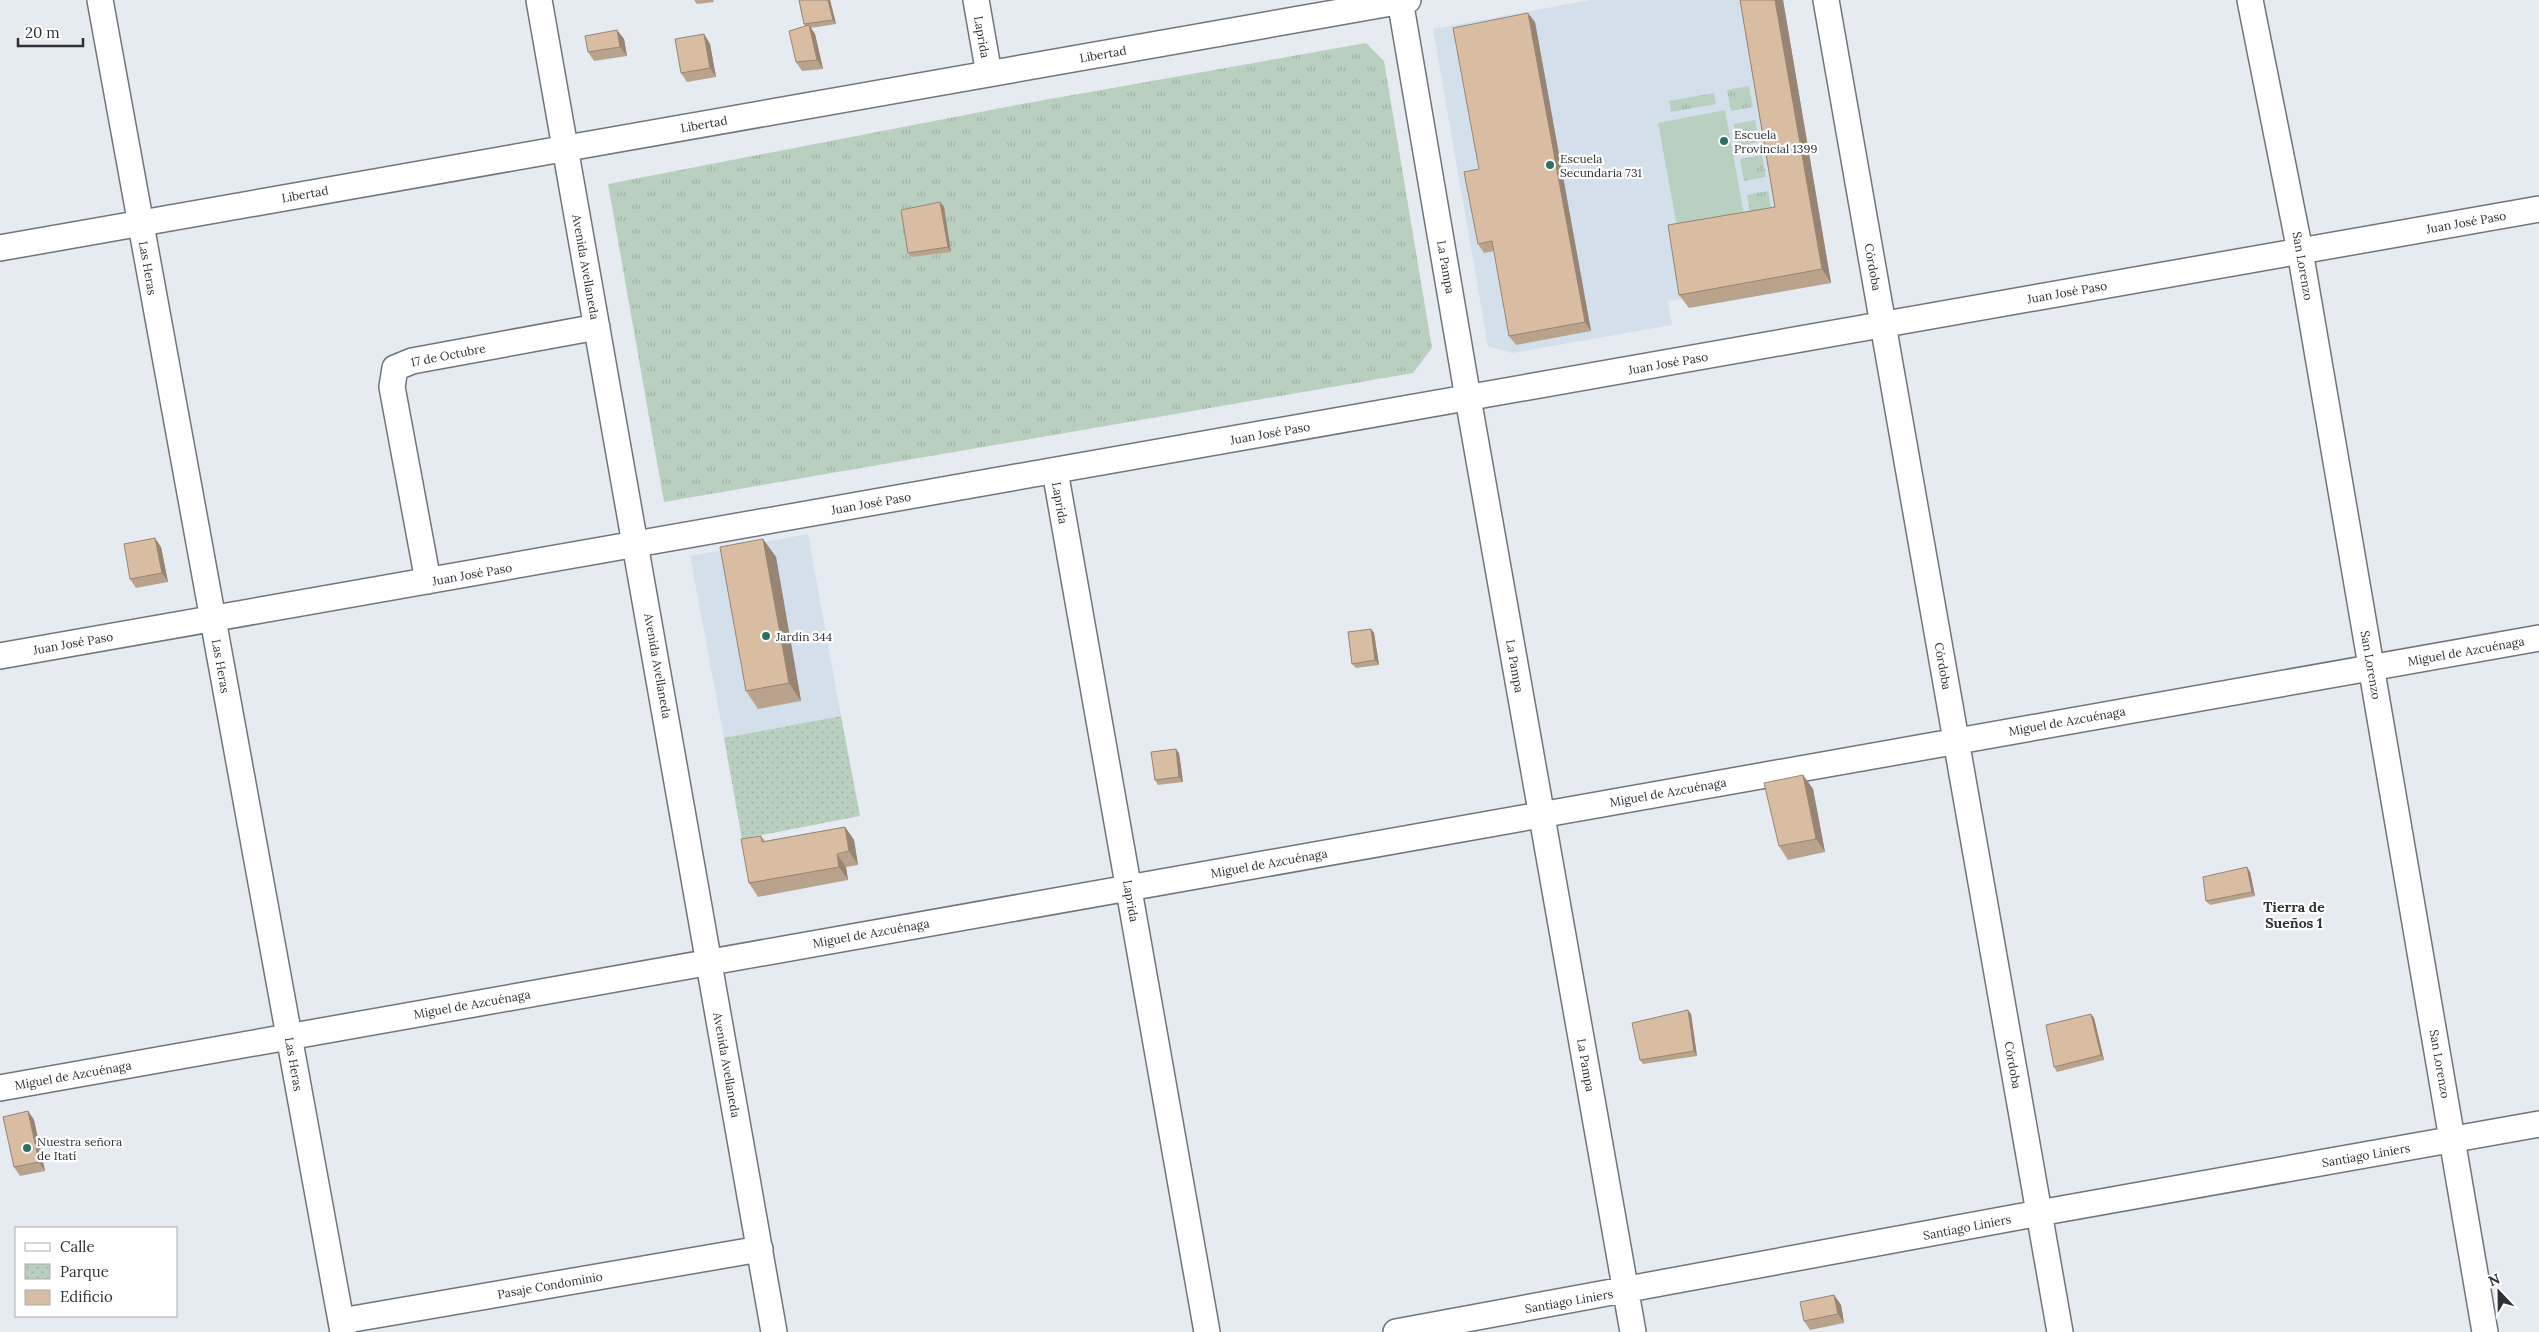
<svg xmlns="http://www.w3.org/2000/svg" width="2539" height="1332" viewBox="0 0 2539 1332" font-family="Lora,serif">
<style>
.built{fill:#d3e0eb}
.grass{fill:url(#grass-tufts)}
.park{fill:url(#park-dots)}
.garden{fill:#b9d0c1}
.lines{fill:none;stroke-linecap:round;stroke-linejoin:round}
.minor-casing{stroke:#6f757a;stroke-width:28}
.minor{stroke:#fff;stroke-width:25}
.wall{fill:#baa38c}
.shaded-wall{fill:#978472}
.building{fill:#d8bda3;stroke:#978472}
.poi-dot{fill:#2d7163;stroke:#fff;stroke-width:2}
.labels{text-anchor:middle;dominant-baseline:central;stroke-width:4.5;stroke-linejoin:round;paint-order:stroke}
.street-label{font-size:12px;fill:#2e3133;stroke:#fff}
.poi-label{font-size:12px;fill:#2e3133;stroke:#fff;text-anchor:start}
.neighbourhood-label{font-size:14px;font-weight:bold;fill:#2e3133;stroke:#fff}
</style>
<defs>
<pattern id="grass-tufts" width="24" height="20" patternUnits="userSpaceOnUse" patternTransform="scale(1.25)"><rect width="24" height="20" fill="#b9d0c1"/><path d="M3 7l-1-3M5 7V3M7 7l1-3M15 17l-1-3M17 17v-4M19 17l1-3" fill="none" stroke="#9fb3a6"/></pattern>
<pattern id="park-dots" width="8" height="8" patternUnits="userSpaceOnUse" patternTransform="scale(1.25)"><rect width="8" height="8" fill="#b9d0c1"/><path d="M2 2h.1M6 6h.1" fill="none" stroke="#9fb3a6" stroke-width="1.8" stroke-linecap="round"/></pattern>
</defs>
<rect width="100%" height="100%" fill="#e5ebf1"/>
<path class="built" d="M1590,0H1783L1831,283L1689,308L1687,298L1668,301L1672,325L1512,353L1488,346L1433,29Z
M808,534L841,716L724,738L690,556Z"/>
<path class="grass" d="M1366,43L1384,61L1432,348L1413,373L664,502L608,184L1022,104Z
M1749,86L1753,107L1731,111L1727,90Z
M1714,93L1716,104L1671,112L1669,101Z
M1755,120L1759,142L1738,146L1734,124Z
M1762,155L1766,177L1744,181L1740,159Z
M1768,191L1772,213L1751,217L1747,195Z"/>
<path class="park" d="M841,716L860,816L742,839L724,738Z"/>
<path class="garden" d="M1725,110L1746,225L1679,238L1658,123Z"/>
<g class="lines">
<g class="minor-casing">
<path id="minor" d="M100,0L343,1332
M539,0L774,1332
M976,0L989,74
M1400,0L1468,398L1633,1332
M1826,0L2060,1332
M2250,0L2300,251L2485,1332
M0,248L1408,0
M1055,471L1207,1332
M428,581L392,387L395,368L412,361L597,327
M0,656L2539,209
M0,1088L2539,638
M341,1321L760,1249
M1396,1332L2039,1213L2539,1124"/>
</g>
<use href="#minor" class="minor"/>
</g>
<path class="wall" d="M694,0H713L714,2L697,4Z
M799,0H830L836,24L811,28L815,34L823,69L802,71L796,62L805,26L804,24Z
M1740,0H1783L1831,283L1689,308L1679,295L1775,207Z
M1535,22L1591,331L1516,345L1509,336L1494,251L1484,253L1478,244L1479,169Z
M617,30L624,39L627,56L594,61L588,52Z
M704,34L710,44L716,77L687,82L681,73Z
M940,202L944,207L951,252L912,257L908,253Z
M763,539L776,557L801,701L758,709L746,691Z
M161,547L168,582L136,588L130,579Z
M1371,629L1374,633L1379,665L1356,668L1352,664Z
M1179,753L1183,782L1158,785L1155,780Z
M1803,775L1813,789L1825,852L1788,860L1779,846Z
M845,827L854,840L858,865L846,867L848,880L758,897L749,883L761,836L765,841Z
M2247,867L2250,872L2255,896L2210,905L2206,901Z
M1691,1014L1697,1056L1643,1064L1640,1060Z
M2091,1014L2094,1018L2104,1060L2057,1072L2054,1067Z
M28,1111L34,1120L45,1171L20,1176L14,1167Z
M1834,1295L1841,1305L1844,1323L1810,1330L1804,1321Z"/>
<path class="shaded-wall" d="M828,0H830L836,24L833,20Z
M1775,0H1783L1831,283L1822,269Z
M1528,13L1535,22L1591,331L1585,322Z
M809,25L815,34L823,69L817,60Z
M617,30L624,39L627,56L620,47Z
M704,34L710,44L716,77L710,68Z
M940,202L944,207L951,252L948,247Z
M155,538L161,547L168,582L162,573Z
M763,539L776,557L801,701L789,683Z
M1371,629L1374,633L1379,665L1375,660Z
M1176,749L1179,753L1183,782L1179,777Z
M1803,775L1813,789L1825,852L1816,839Z
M845,827L854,840L858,865L849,851Z
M837,854L846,867L848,880L839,867Z
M2247,867L2250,872L2255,896L2252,892Z
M1688,1010L1691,1014L1697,1056L1694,1051Z
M2091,1014L2094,1018L2104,1060L2101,1055Z
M28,1111L34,1120L45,1171L39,1162Z
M1834,1295L1841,1305L1844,1323L1838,1314Z"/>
<path class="building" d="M799,0H828L833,20L804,24Z
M1740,0H1775L1822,269L1679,295L1668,225L1775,207Z
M1528,13L1585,322L1509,336L1492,241L1478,244L1464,172L1479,169L1453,28Z
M809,25L817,60L796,62L789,31Z
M617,30L620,47L588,52L585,36Z
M704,34L710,68L681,73L675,39Z
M940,202L948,247L908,253L901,210Z
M155,538L162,573L130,579L124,544Z
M763,539L789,683L746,691L720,547Z
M1371,629L1375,660L1352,664L1348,632Z
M1176,749L1179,777L1155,780L1151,752Z
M1803,775L1816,839L1779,846L1764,783Z
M845,827L849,851L837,854L839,867L749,883L741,839L761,836L762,842Z
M2247,867L2252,892L2206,901L2203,877Z
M1688,1010L1694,1051L1640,1060L1632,1023Z
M2091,1014L2101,1055L2054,1067L2046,1025Z
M28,1111L39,1162L14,1167L3,1117Z
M1834,1295L1838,1314L1804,1321L1800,1302Z"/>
<g class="poi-dot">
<circle cx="1724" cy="141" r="5"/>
<circle cx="1550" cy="165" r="5"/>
<circle cx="766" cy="636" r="5"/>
<circle cx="27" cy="1148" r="5"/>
</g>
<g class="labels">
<g class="street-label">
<text transform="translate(982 37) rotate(80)">Laprida</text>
<text transform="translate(1103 54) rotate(-10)">Libertad</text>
<text transform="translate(704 124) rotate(-10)">Libertad</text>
<text transform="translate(305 194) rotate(-10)">Libertad</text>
<text transform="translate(2466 222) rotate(-10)">Juan José Paso</text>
<text transform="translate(2303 266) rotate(80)">San Lorenzo</text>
<text transform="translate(586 267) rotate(80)">Avenida Avellaneda</text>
<text transform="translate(1446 267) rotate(80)">La Pampa</text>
<text transform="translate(1873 267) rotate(80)">Córdoba</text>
<text transform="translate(148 268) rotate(80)">Las Heras</text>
<text transform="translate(2067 292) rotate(-10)">Juan José Paso</text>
<text transform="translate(448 355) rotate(-11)">17 de Octubre</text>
<text transform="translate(1668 363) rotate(-10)">Juan José Paso</text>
<text transform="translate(1270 433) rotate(-10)">Juan José Paso</text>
<text transform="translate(871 503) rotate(-10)">Juan José Paso</text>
<text transform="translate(1060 503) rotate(80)">Laprida</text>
<text transform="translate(472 574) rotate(-10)">Juan José Paso</text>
<text transform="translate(73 643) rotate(-10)">Juan José Paso</text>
<text transform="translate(2466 651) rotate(-10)">Miguel de Azcuénaga</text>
<text transform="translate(2371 665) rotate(80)">San Lorenzo</text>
<text transform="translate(221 666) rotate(80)">Las Heras</text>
<text transform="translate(658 666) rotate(80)">Avenida Avellaneda</text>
<text transform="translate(1515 666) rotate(80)">La Pampa</text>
<text transform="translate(1943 666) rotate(80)">Córdoba</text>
<text transform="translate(2067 721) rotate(-10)">Miguel de Azcuénaga</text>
<text transform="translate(1668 792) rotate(-10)">Miguel de Azcuénaga</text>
<text transform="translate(1269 863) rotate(-10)">Miguel de Azcuénaga</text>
<text transform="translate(1131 901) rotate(80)">Laprida</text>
<text transform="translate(871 933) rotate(-10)">Miguel de Azcuénaga</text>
<text transform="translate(472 1004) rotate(-10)">Miguel de Azcuénaga</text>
<text transform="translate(294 1064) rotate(80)">Las Heras</text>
<text transform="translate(2440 1064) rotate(80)">San Lorenzo</text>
<text transform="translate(727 1065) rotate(80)">Avenida Avellaneda</text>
<text transform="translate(1586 1065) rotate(80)">La Pampa</text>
<text transform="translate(2013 1065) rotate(80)">Córdoba</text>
<text transform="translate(73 1075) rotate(-10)">Miguel de Azcuénaga</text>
<text transform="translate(2366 1155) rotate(-10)">Santiago Liniers</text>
<text transform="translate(1967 1227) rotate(-11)">Santiago Liniers</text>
<text transform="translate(550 1285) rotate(-10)">Pasaje Condominio</text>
<text transform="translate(1569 1301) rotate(-10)">Santiago Liniers</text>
</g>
<g class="poi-label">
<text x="1734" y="134">Escuela<tspan x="1734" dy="14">Provincial 1399</tspan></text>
<text x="1560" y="158">Escuela<tspan x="1560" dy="14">Secundaria 731</tspan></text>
<text x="776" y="636">Jardín 344</text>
<text x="37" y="1141">Nuestra señora<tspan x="37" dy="14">de Itatí</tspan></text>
</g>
<g class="neighbourhood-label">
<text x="2294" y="907">Tierra de<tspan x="2294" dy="16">Sueños 1</tspan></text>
</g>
</g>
<rect x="15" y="1227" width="162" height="90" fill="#ffffff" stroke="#abadad"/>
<rect x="25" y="1243" width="25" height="8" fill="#ffffff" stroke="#abadad"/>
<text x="60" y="1252" font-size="15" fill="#2e3133">Calle</text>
<rect x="25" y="1264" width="25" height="15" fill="url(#park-dots)" stroke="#abadad"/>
<text x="60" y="1277" font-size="15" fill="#2e3133">Parque</text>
<rect x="25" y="1290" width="25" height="15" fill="#d8bda3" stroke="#abadad"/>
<text x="60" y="1302" font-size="15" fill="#2e3133">Edificio</text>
<g transform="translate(2499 1292) rotate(338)" stroke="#ffffff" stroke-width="4" paint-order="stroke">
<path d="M0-4L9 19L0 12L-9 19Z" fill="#2e3133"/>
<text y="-8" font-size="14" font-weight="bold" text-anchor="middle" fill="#2e3133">N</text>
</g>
<path d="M18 38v8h65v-8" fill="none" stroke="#2e3133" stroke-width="2.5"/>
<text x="25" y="38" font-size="15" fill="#2e3133" stroke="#ffffff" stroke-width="4" paint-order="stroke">20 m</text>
</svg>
